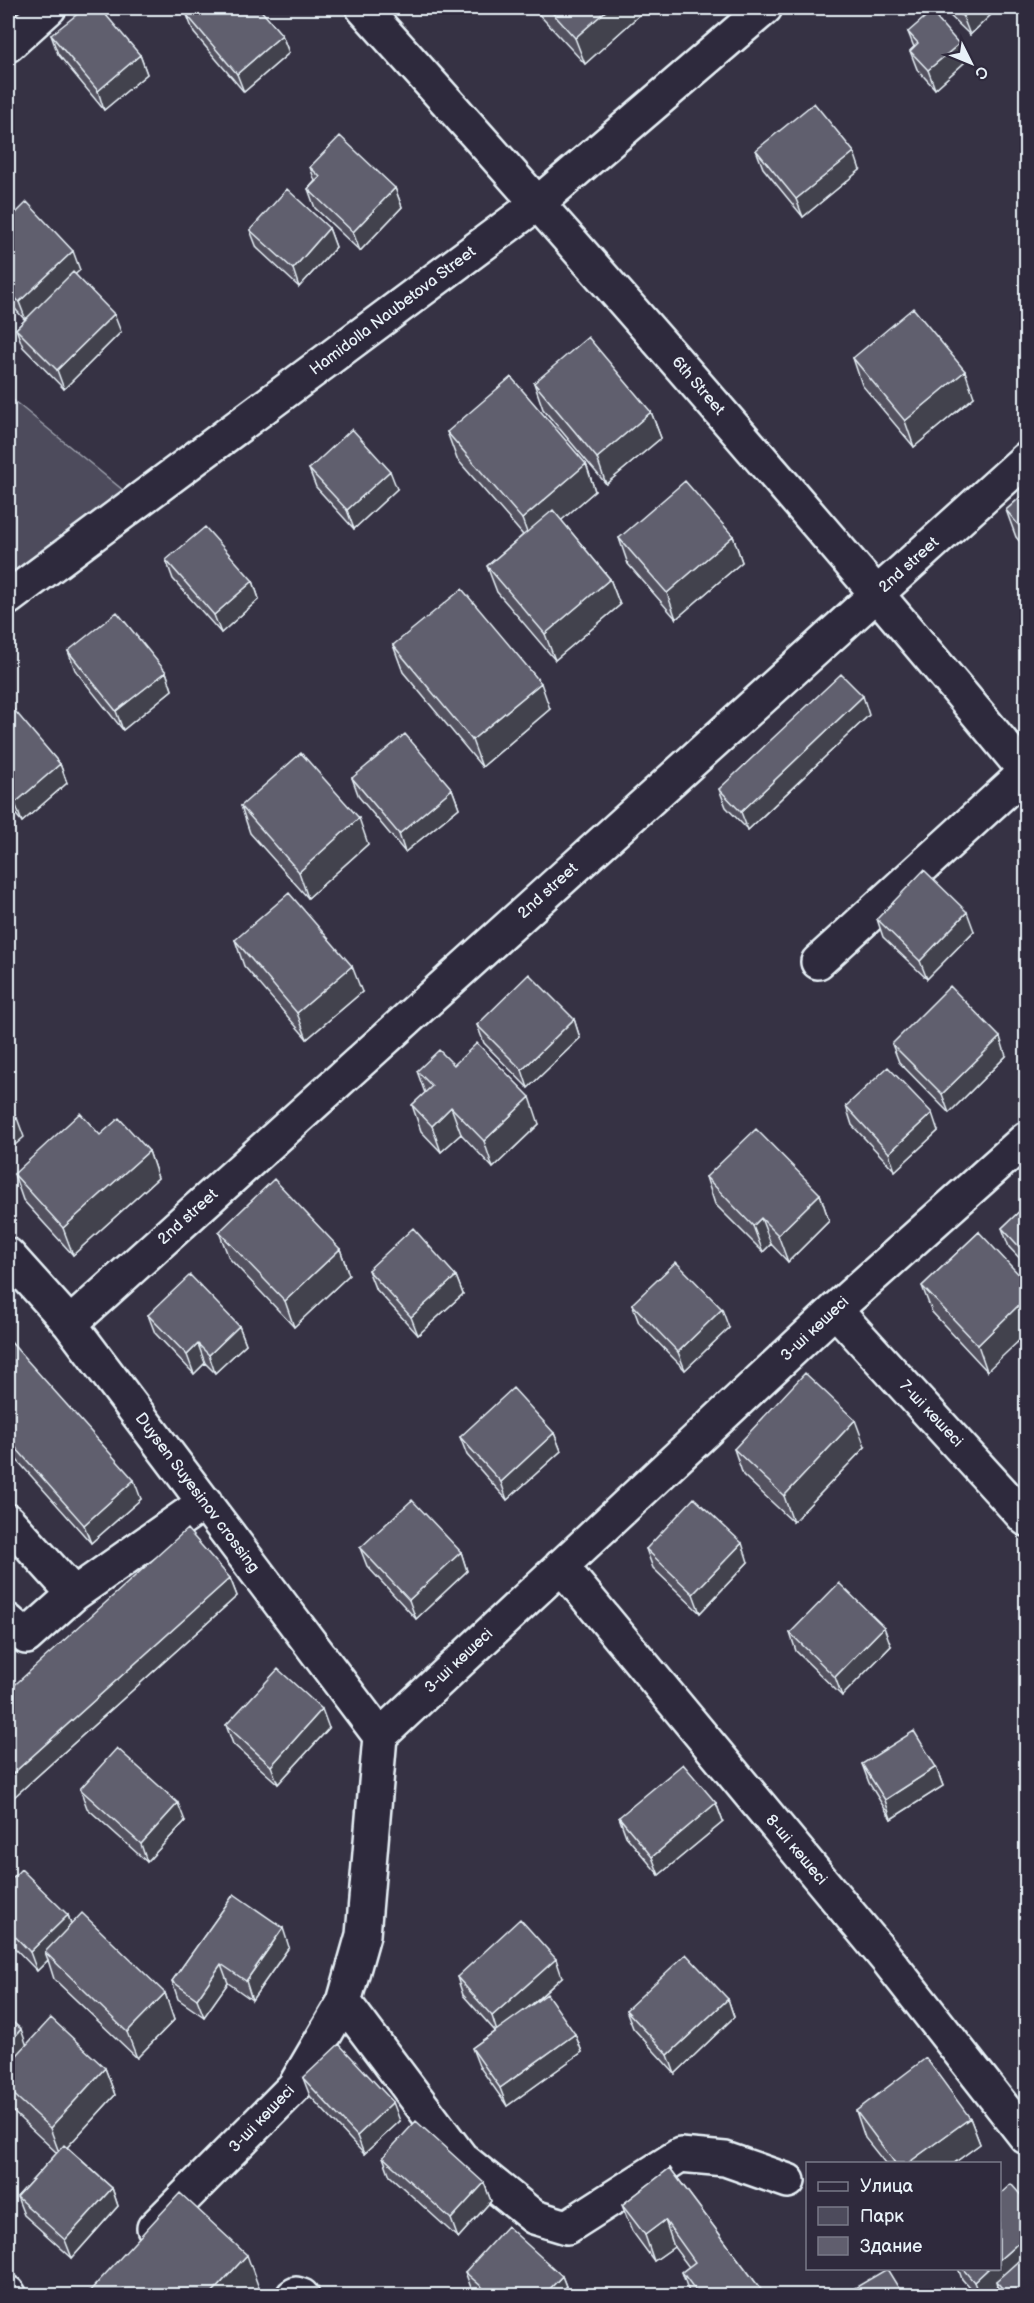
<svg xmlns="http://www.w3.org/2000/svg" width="1034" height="2303" viewBox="0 0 1034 2303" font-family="'Balsamiq Sans',sans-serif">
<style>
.green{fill:#4d4b5c;stroke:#9a9eaa;stroke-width:1.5}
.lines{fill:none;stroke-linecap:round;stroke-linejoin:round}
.minor-casing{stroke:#e8f1f8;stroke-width:38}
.minor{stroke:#2f2a3d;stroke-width:33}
.wall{fill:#53515f;stroke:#e8f1f8;stroke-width:1.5}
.shaded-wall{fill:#43424d;stroke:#e8f1f8;stroke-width:1.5}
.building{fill:#605e6e;stroke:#e8f1f8;stroke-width:1.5}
.labels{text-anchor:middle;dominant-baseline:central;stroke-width:4.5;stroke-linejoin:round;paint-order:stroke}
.street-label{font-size:16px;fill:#e8f1f8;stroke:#2f2a3d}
</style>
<rect width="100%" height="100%" fill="#363244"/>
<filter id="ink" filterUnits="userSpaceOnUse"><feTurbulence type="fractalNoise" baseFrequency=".0167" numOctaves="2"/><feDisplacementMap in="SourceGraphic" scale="12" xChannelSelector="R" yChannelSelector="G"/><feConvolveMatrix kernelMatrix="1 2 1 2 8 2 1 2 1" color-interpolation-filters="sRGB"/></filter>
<g filter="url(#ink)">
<path class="green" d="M8,396L124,491L8,575Z"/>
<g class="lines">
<g class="minor-casing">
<path id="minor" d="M363,8C588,258 811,512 1026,772L818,962
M8,45L49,8
M8,598L538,203L765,8
M8,1255L70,1324L380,1736
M835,1310L1026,1519
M70,1324L1026,459
M8,1521L74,1594L26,1637L8,1621
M561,1566L890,1963L1026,2137
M74,1594L205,1502
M344,2002L461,2158L534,2217L567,2227L680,2155L725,2159L788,2181
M154,2228L294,2087L344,2002L363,1935L380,1736L835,1310L1026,1139
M8,2293L10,2296
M293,2296L296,2294L302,2296"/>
</g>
<use href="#minor" class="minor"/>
</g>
<path class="wall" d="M533,8H642L644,11L585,64Z
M942,8H998L970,35Z
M187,15L282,35L289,53L244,92L194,33Z
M908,32L965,62L935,89L917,69L910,51L914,47Z
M51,35L140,55L147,74L104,110L58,54Z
M756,150L860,170L803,217L763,168Z
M310,167L395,188L402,207L360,251L315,208L308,189L315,181Z
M8,221L80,270L75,274L121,332L64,389L23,347L16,329L25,320L8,301Z
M329,228L336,247L299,287L257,248L250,230Z
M853,358L974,397L914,447L862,385Z
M534,383L651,412L661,438L606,484L543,409Z
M447,432L586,464L595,491L561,520L610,579L620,605L555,660L497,592L487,566L523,535L457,459Z
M309,469L397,489L354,529L316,487Z
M1026,492V549L1016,537L1006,510Z
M733,536L742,562L676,619L628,564L619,538Z
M166,560L253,581L259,599L221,633L173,579Z
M393,645L550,709L482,767L403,672Z
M68,651L166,672L172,690L123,730L75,670Z
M8,707L60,764L67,783L22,822L8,805Z
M869,715L748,830L726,807L719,789Z
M352,778L452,789L459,808L405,852L359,797Z
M241,806L368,844L308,898L250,833Z
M877,919L974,931L927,979L883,937Z
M1026,932V950L1022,936Z
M235,940L362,992L307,1039L244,966Z
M574,1019L580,1038L528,1088L484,1043L477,1025Z
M892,1044L1006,1056L949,1113L899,1062Z
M454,1065L539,1124L493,1168L461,1134L441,1152L421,1131L412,1105L425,1093L417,1071Z
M846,1106L938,1131L895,1171L852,1125Z
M100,1135L149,1151L158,1178L73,1255L23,1200L14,1174Z
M706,1177L820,1194L829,1221L788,1262L771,1244L763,1252L715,1204Z
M1026,1205V1265L1009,1247L1002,1228Z
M219,1232L340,1249L349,1275L294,1327L229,1258Z
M979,1232L987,1371L932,1312L922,1286Z
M368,1270L456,1276L463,1294L418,1335L375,1288Z
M632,1304L729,1328L685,1370L639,1323Z
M148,1315L239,1326L246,1344L215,1373L205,1363L194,1374L155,1333Z
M8,1339L141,1499L91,1543L8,1450Z
M554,1433L561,1451L507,1500L467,1455L460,1437Z
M865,1447L793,1522L743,1475L734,1449Z
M360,1548L461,1552L467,1571L416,1619L367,1566Z
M646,1549L748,1562L700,1613L653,1568Z
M230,1578L237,1596L13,1798L8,1791V1691Z
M790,1633L891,1646L842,1696L796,1651Z
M226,1725L329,1728L278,1784L233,1744Z
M862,1764L936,1767L943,1786L891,1819L869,1783Z
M80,1789L185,1821L147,1862L87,1808Z
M716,1803L723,1822L659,1875L626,1836L619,1817Z
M8,1883L68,1915L71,1925L165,1993L174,2020L137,2058L54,1979L48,1960L37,1971L8,1941Z
M234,1894L289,1947L252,2000L228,1983L204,2017L178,1999L172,1981Z
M457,1977H562L531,2006L575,2034L582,2052L507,2106L479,2066L472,2048L495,2031L463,1995Z
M728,1999L734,2017L675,2074L633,2028L626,2010Z
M8,2018L27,2045L105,2068L115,2095L67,2147L112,2188L118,2206L72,2258L24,2215L17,2197L57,2153L8,2107Z
M303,2078L400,2121L364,2154L310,2096Z
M856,2111L970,2118L980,2144L954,2163H885L865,2138Z
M383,2157L484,2183L491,2201L458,2238L390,2176Z
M670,2168L765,2295H690L682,2272L689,2267L674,2247L654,2261L632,2231L622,2205Z
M958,2268H999L1026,2295H1001L997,2286L986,2295H976L962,2279Z
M465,2272L562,2276L569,2294L580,2295H478L472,2290Z"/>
<path class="shaded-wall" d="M609,8H642L644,11L585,64L575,38Z
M972,8H998L970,35L963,17Z
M282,35L289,53L244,92L237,74Z
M959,44L965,62L935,89L928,70Z
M140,55L147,74L104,110L98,91Z
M854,152L860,170L803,217L796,199Z
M395,188L402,207L360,251L353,232Z
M329,228L336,247L299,287L293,269Z
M73,251L80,270L26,320L19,302Z
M114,314L121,332L64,389L57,370Z
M965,371L974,397L914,447L905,421Z
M651,412L661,438L606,484L597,458Z
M586,464L595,491L532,546L522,519Z
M390,471L397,489L354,529L347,510Z
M733,536L742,562L676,619L667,593Z
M610,579L620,605L555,660L545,634Z
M253,581L259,599L221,633L214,615Z
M166,672L172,690L123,730L116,711Z
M541,683L550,709L482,767L472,740Z
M863,696L869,715L748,830L741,812Z
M60,764L67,783L22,822L15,803Z
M452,789L459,808L405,852L399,834Z
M359,818L368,844L308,898L299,872Z
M967,912L974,931L927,979L920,961Z
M352,966L362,992L307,1039L297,1013Z
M574,1019L580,1038L528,1088L522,1070Z
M1000,1037L1006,1056L949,1113L942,1094Z
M530,1097L539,1124L493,1168L484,1141Z
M451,1107L461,1134L441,1152L432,1126Z
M932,1113L938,1131L895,1171L889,1153Z
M17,1118L24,1137L8,1151V1127Z
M149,1151L158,1178L73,1255L63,1228Z
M820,1194L829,1221L788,1262L778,1235Z
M761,1218L771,1244L763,1252L753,1226Z
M340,1249L349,1275L294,1327L285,1301Z
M456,1276L463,1294L418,1335L411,1317Z
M1026,1298V1334L987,1371L978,1345Z
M722,1309L729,1328L685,1370L678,1352Z
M239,1326L246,1344L215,1373L209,1355Z
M198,1344L205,1363L194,1374L187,1355Z
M855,1420L865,1447L793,1522L784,1496Z
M554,1433L561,1451L507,1500L501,1482Z
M134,1480L141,1499L91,1543L84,1525Z
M742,1543L748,1562L700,1613L693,1594Z
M461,1552L467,1571L416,1619L409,1600Z
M230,1578L237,1596L13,1798L8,1782V1778Z
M884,1627L891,1646L842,1696L835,1677Z
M322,1709L329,1728L278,1784L271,1766Z
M936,1767L943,1786L891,1819L885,1800Z
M178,1803L185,1821L147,1862L141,1844Z
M716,1803L723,1822L659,1875L652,1857Z
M68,1915L74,1934L45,1952L48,1960L37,1971L30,1952Z
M283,1928L289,1947L252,2000L246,1981Z
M556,1959L562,1977L498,2035L492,2016Z
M221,1964L228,1983L204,2017L197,1999Z
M165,1993L174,2020L137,2058L127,2032Z
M728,1999L734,2017L675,2074L668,2055Z
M21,2029L30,2055L8,2083V2045Z
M575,2034L582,2052L507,2106L500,2088Z
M105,2068L115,2095L60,2155L50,2128Z
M393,2102L400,2121L364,2154L357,2136Z
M970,2118L980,2144L954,2163H908Z
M484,2183L491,2201L458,2238L451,2219Z
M112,2188L118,2206L72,2258L65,2240Z
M665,2220L674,2247L654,2261L645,2235Z
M1026,2236V2260L996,2281L997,2286L986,2295H979L974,2282L989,2268H999V2260Z
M247,2255L259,2288L253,2295H210Z
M562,2276L569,2294L568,2295H544Z"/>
<path class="building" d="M85,8H100L140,55L98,91L51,35Z
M195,8H259L282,35L237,74L187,15Z
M548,8H609L575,38Z
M954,8H972L963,17Z
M931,12L959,44L928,70L910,51L918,43L908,32Z
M814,103L854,152L796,199L756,150Z
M340,136L395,188L353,232L308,189L320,177L310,167Z
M287,189L329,228L293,269L250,230Z
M27,202L73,251L19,302L8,289V221Z
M73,272L114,314L57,370L16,329Z
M913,308L965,371L905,421L853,358Z
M588,337L651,412L597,458L534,383Z
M511,377L586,464L522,519L447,432Z
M352,429L390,471L347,510L309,469Z
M685,481L733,536L667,593L619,538Z
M1026,492V534L1006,510Z
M553,510L610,579L545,634L487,566Z
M205,527L253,581L214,615L166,560Z
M462,589L541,683L472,740L393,645Z
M117,612L166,672L116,711L68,651Z
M841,674L863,696L741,812L719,789Z
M10,705L60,764L15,803L8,794V707Z
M405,734L452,789L399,834L352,778Z
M301,753L359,818L299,872L241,806Z
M924,870L967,912L920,961L877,919Z
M289,893L352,966L297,1013L235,940Z
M1026,932V941L1022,936Z
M529,974L574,1019L522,1070L477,1025Z
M950,986L1000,1037L942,1094L892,1044Z
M477,1043L530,1097L484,1141L451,1107L432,1126L412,1105L432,1086L417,1071L439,1050L454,1065Z
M888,1067L932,1113L889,1153L846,1106Z
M8,1108L17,1118L8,1127Z
M80,1113L100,1135L119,1118L149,1151L63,1228L14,1174Z
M756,1129L820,1194L778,1235L761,1218L753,1226L706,1177Z
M274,1179L340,1249L285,1301L219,1232Z
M1026,1205V1254L1002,1228Z
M413,1228L456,1276L411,1317L368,1270Z
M979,1232L1026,1282V1298L978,1345L922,1286Z
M676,1262L722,1309L678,1352L632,1304Z
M190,1275L239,1326L209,1355L198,1344L187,1355L148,1315Z
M8,1339L134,1480L84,1525L8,1439Z
M805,1373L855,1420L784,1496L734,1449Z
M513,1388L554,1433L501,1482L460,1437Z
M694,1498L742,1543L693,1594L646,1549Z
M412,1500L461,1552L409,1600L360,1548Z
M187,1529L230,1578L8,1778V1691Z
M839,1583L884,1627L835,1677L790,1633Z
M278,1669L322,1709L271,1766L226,1725Z
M914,1731L936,1767L885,1800L862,1764Z
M117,1748L178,1803L141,1844L80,1789Z
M683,1764L716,1803L652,1857L619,1817Z
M21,1869L68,1915L30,1952L8,1929V1883Z
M234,1894L283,1928L246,1981L221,1964L197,1999L172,1981Z
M82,1913L165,1993L127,2032L45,1952Z
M520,1919L556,1959L492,2016L457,1977Z
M686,1954L728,1999L668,2055L626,2010Z
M547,1994L575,2034L500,2088L472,2048Z
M8,2018L21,2029L8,2045Z
M51,2018L105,2068L50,2128L8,2089V2065Z
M339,2044L393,2102L357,2136L303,2078Z
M926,2058L970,2118L908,2163H895L856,2111Z
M416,2121L484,2183L451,2219L383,2157Z
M64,2145L112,2188L65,2240L17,2197Z
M670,2168L765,2295H699L682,2272L695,2262L665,2220L645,2235L622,2205Z
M1011,2184L1026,2201V2236L999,2260V2195Z
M180,2193L247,2255L210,2295H86Z
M507,2226L562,2276L544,2295H491L465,2272Z
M1026,2254V2295H1008L996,2281Z
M962,2268H989L974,2282Z
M887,2269L903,2295H843Z
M574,2289L580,2295H567Z"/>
</g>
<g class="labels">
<g class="street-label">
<text transform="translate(393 311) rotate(-37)">Hamidolla Naubetova Street</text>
<text transform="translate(698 386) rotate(49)">6th Street</text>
<text transform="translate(909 565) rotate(-42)">2nd street</text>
<text transform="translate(548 891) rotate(-42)">2nd street</text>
<text transform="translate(188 1217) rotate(-42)">2nd street</text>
<text transform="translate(815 1329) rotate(-43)">3-ші көшесі</text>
<text transform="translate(931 1414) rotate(47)">7-ші көшесі</text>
<text transform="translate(197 1493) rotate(53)">Duysen Suyesinov crossing</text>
<text transform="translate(459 1661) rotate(-43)">3-ші көшесі</text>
<text transform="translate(796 1850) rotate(50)">8-ші көшесі</text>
<text transform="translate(262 2119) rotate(-46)">3-ші көшесі</text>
</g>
</g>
<rect width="1034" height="2303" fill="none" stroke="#2f2a3d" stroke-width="30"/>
<rect x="15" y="15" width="1004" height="2273" fill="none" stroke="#e8f1f8" stroke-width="2" filter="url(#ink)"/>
<rect x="806" y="2162" width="195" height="108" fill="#2f2a3d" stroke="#797a88" stroke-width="1.5"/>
<rect x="818" y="2182" width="30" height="9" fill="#2f2a3d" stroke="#797a88" stroke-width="1.5"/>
<text x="860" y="2192" font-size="18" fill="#e8f1f8">Улица</text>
<rect x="818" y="2207" width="30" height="18" fill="#4d4b5c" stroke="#797a88" stroke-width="1.5"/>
<text x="860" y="2222" font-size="18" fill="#e8f1f8">Парк</text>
<rect x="818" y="2237" width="30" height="18" fill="#605e6e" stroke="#797a88" stroke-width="1.5"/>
<text x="860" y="2252" font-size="18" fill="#e8f1f8">Здание</text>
<g transform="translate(971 63) rotate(133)" stroke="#2f2a3d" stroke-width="4.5" paint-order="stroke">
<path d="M0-4.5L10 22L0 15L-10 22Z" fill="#e8f1f8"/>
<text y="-9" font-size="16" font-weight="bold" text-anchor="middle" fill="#e8f1f8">С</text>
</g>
</svg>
